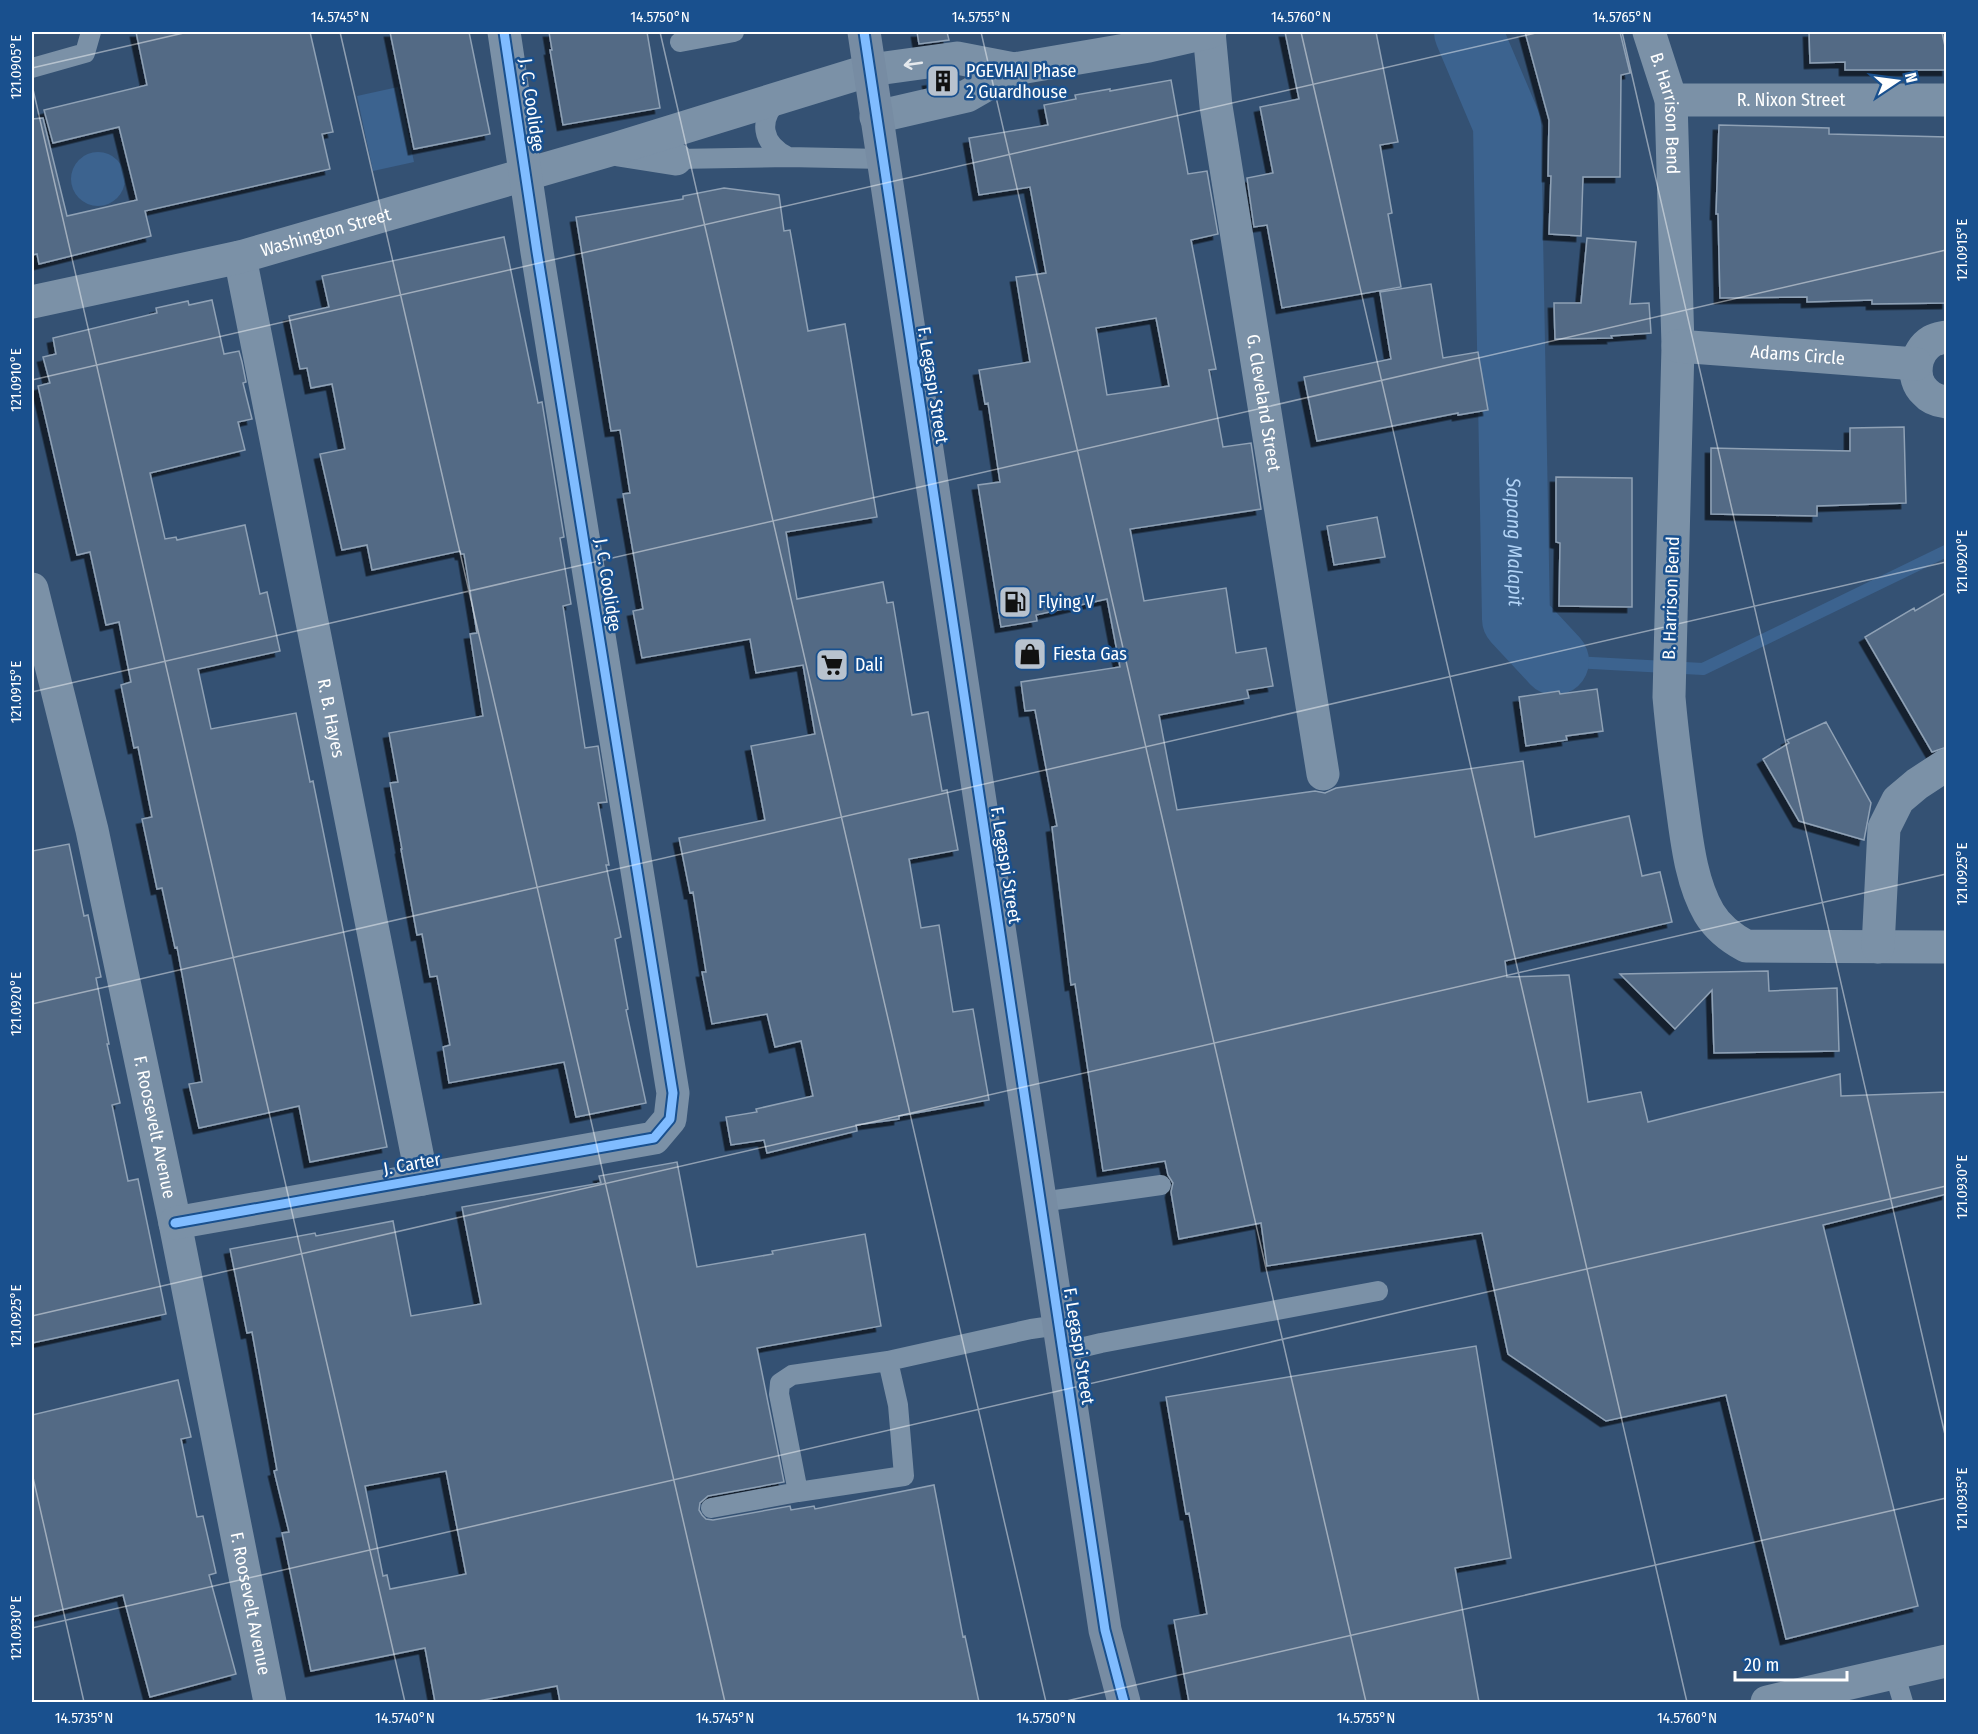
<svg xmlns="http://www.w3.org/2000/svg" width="1978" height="1734" viewBox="0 0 1978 1734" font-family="'Fira Sans Condensed',sans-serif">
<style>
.water{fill:#3c638f}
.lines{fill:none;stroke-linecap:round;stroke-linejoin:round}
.stream{stroke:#3c638f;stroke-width:12}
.river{stroke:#3c638f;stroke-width:68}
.building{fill:#526a85;stroke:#8fa1b5;stroke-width:1.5;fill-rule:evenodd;filter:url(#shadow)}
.service{stroke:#7b91a7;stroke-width:20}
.minor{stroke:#7b91a7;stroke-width:33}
.tertiary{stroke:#7b91a7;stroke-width:33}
.secondary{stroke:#778ca3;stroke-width:33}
.cycleway-casing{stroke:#19508e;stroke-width:13}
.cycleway{stroke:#80bcff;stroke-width:9}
.oneway{stroke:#e5e9ed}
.ticks{fill:none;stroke:#fff;stroke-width:1.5;stroke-opacity:0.45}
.labels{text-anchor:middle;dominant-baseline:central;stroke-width:5;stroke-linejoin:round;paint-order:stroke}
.poi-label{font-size:18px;fill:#fff;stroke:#19508e;text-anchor:start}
.street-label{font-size:18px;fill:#fff;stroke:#19508e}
.water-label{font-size:20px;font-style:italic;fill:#b1d3f6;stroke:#19508e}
.neatline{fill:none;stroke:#fff;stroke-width:2}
.ticks-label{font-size:15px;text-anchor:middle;fill:#fff}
</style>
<defs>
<filter id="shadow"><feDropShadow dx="-5.5" dy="5.5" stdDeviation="0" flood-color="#0009"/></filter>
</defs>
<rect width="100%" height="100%" fill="#345173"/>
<path class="water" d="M398,87L414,162L373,171L357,96Z
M71 179a27 27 0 1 1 54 0a27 27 0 1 1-54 0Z"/>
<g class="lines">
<path class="stream" d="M1555,661L1703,669L1946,551"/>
<path class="river" id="s1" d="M1468,32L1507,124L1516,619L1555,661"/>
</g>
<path class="building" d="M136,32H310L333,132L322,134L330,169L145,211L151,236L39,264L37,254L32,255V119L43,118L67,216L137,200L119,127L53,143L44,110L147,85Z
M390,32H469L490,134L414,149Z
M549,32H647L660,108L563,125L550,50H552Z
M917,32H947L949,40L919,44Z
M1285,32H1376L1398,142L1380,145L1392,213L1388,214L1401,287L1282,308L1267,225L1254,227L1247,178L1273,173L1260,107L1299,99Z
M1525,32H1620L1630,73L1621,75L1620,177H1583L1581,236L1549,234L1551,176H1548L1549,120Z
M1809,32H1947V70H1845V62L1810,63Z
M958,77V79L929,86L928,81Z
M1171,80L1188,174L1207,171L1218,234L1191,240L1216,369L1209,370L1223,447L1251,443L1261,509L1130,529L1144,601L1226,588L1236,653L1266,648L1273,686L1247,690L1249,698L1159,715L1177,810L1315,791L1325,793L1336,788L1523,761L1535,837L1629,816L1642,876L1660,872L1672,922L1505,961L1507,977L1569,975L1588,1102L1641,1092L1648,1122L1840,1074L1841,1096L1947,1092V1194L1823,1225L1918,1606L1786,1639L1726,1395L1606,1421L1508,1354L1482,1233L1267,1266L1261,1223L1179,1239L1171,1192L1173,1183L1168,1175L1165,1161L1103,1171L1075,984L1071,985L1052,827L1057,826L1035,710L1025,711L1021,682L1120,667L1107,599L1036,615L1037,621L1001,627L978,485L1000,482L988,403L985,404L979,370L1030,362L1016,277L1046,273L1030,187L979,195L969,138L1048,125L1044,105L1076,99L1075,95L1110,89V91ZM1156,318L1169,386L1107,395L1096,328Z
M1719,125L1829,128V134L1947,137V303L1872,304V300L1807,302V297L1720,298L1718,214H1716Z
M724,188L779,195L784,231L790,230L808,331L845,324L877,517L786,532L797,599L883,582L887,603L893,602L912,715L928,712L942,791L947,790L958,850L909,859L921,928L939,925L953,1012L973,1009L989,1100L899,1116V1119L856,1125L857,1131L767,1153L764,1140L731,1145L726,1117L757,1112L756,1109L813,1096L801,1041L775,1047L767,1014L712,1024L702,972H706L693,892L690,893L679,838L765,820L751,746L815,734L803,665L756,673L750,639L642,658L633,611L643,609L623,494L630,493L620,430L611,431L576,217L683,199V196Z
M504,237L538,403L542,402L564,537L560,538L571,604L563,606L585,748L598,746L607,802L598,803L609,865H606L621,937L615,939L628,1009L626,1010L646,1103L576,1117L564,1062L449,1083L443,1047L450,1045L437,976L430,977L422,934L417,935L401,849H402L390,783L398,782L389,733L483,716L470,634L477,633L464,554H461L460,551L372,570L367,545L342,550L320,454L345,449L332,384L311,388L307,368L300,369L289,316L329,307L322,276Z
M1587,238L1636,242L1630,304L1649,303L1651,333L1611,336L1612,338L1555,339L1554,303H1581Z
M1431,284L1443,358L1478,352L1488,410L1458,415V413L1317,441L1304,377L1391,359L1380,292Z
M212,300L224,354L239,351L242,362L246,382L243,383L252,419L238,422L245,450L150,473L165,539L176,537L177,540L245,525L260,594L267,592L280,651L198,669L211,729L296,713L310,782L313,781L387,1147L310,1162L299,1106L199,1128L189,1084L202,1082L177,947L175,948L162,888L157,889L142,819L152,817L138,747L134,748L121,685L131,682L119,622L106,625L90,552L77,555L38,386L50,383L43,357L56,354L53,338L157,313L156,308L188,301L189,305Z
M1904,427L1906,503L1817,506V516L1711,514V448L1850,451V428Z
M1556,477L1632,478V607L1559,606L1560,543L1556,542Z
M1377,517L1385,557L1334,565L1327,526Z
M1947,592V747L1932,752L1865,637L1914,608L1915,611Z
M1597,689L1603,731L1566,736L1567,740L1526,746L1519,697L1559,691L1560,694Z
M1826,722L1871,803L1864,840L1799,821L1763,759L1789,743L1787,740Z
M69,844L84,916L88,915L101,977L96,978L109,1044H107L120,1103L112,1105L128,1181L138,1179L166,1314L32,1343V851Z
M1768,971L1769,991L1837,988L1839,1051L1714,1053L1712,990L1675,1029L1620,974Z
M677,1162L697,1267L773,1254L772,1251L865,1234L881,1326L757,1348L784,1482L708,1496L700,1503L699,1510L702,1515L706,1519L713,1520L790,1506L791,1510L814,1506L815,1509L934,1485L963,1637L965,1636L979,1702H560L557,1686L473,1702H435L425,1648L311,1671L282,1533L289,1532L274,1471L277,1470L252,1332L247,1333L230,1249L315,1233L316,1236L393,1221L411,1316L481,1304L462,1207L601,1183L599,1176ZM446,1471L466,1574L390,1589L387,1575L383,1576L365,1486Z
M1476,1346L1511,1558L1455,1568L1479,1702H1189L1174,1620L1207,1614L1189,1513L1186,1514L1166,1397Z
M178,1380L191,1437L181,1439L197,1517L203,1516L216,1573L209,1575L236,1674L150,1697L123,1595L32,1617V1415Z"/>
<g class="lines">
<path class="service" d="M680,42L734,32
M32,68L85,53L91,32
M779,99C758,120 761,143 788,157
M676,159L788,157L883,159
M1041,1202L1161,1185
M1063,1352L1101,1343L1378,1291
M798,1492L779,1394L780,1383L792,1375L888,1361L1031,1329L1059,1325
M711,1508L798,1492L904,1476L898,1405L888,1361
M1894,1672L1903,1702"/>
<g class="minor">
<path id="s2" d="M1209,32L1216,106L1323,774"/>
<path id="s3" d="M1649,32L1671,100L1678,346L1669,697C1672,733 1677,770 1682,806C1687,842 1691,882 1709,913C1718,928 1731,938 1746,946L1946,947"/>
<path id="s4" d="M1671,100H1946"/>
<path d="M876,117L967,96L1014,69L1149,46L1210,32"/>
<path d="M619,150L676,159"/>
<path id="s5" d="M240,257L422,1179"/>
<path id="s6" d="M32,302L240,257L614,149L870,70L957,58L1014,69"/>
<path d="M1946,337C1942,338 1936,339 1932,341C1915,351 1910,378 1925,392C1931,399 1938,401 1946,402"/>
<path id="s7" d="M1678,346L1916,364"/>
<path id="s8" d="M32,589L92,830L175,1223L270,1702"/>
<path d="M1878,947L1884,828L1898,800L1917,784L1946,765"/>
<path d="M175,1223L654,1138L670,1119L673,1093L537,252L504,32"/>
</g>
<path class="tertiary" d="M1767,1702L1946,1661"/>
<path class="secondary" d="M864,32L1105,1630L1124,1702"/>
<g class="cycleway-casing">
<path id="cycleway" d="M864,32L1105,1630L1124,1702
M175,1223L654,1138L670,1119L673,1093L537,252L504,32"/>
</g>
<use href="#cycleway" class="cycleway"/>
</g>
<defs><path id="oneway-shaft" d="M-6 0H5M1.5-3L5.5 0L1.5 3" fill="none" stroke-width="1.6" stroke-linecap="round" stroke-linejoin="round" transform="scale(1.5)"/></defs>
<use class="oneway" href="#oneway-shaft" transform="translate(913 64) rotate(172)"/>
<path class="ticks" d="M340,32L725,1702M660,32L1046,1702M981,32L1366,1702M1301,32L1687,1702M1622,32L1946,1439M1942,32L1946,51M32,68L188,32M32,85L405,1702M32,380L1540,32M32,692L1946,250M32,1004L1946,562M32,1316L1946,874M32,1473L84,1702M32,1628L1946,1186M1062,1702L1946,1498"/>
<defs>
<g id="building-square" transform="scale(1.725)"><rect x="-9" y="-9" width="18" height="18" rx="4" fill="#b8c2ce" stroke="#19508e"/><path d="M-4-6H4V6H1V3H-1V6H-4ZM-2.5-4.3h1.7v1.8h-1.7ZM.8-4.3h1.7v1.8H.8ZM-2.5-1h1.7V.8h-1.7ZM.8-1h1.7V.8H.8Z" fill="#111"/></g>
<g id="fuel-square" transform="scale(1.725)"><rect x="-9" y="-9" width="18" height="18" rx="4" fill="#b8c2ce" stroke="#19508e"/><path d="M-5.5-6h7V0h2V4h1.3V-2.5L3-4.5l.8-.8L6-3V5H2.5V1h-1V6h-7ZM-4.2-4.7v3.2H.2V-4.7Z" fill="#111"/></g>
<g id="shop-square" transform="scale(1.725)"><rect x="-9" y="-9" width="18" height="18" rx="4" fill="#b8c2ce" stroke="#19508e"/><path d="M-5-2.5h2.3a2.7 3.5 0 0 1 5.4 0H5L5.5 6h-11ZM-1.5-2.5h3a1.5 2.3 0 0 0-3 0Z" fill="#111"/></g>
<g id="supermarket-square" transform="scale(1.725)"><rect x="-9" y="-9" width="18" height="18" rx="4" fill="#b8c2ce" stroke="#19508e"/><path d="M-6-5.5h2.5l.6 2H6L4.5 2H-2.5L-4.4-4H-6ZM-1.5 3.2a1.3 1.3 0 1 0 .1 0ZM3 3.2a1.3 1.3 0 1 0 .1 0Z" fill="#111"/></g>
</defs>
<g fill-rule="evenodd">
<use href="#building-square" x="943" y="81"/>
<use href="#fuel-square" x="1015" y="602"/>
<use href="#shop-square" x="1030" y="654"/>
<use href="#supermarket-square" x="832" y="665"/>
</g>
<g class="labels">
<g class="poi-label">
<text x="966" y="71">PGEVHAI Phase<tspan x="966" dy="21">2 Guardhouse</tspan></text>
<text x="1038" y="602">Flying V</text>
<text x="1053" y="654">Fiesta Gas</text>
<text x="855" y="665">Dali</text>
</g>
<g class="street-label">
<text stroke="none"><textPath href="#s4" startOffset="120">R. Nixon Street</textPath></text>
<text transform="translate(532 105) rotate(82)">J. C. Coolidge</text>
<text stroke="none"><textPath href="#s3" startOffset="84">B. Harrison Bend</textPath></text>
<text stroke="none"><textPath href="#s6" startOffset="302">Washington Street</textPath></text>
<text stroke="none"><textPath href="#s7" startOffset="120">Adams Circle</textPath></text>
<text transform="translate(933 385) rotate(81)">F. Legaspi Street</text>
<text stroke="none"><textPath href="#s2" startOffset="375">G. Cleveland Street</textPath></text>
<text transform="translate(608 585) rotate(81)">J. C. Coolidge</text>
<text transform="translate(1671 598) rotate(-88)">B. Harrison Bend</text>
<text stroke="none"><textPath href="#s5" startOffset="470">R. B. Hayes</textPath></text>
<text transform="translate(1006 865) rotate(81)">F. Legaspi Street</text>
<text stroke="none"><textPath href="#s8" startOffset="552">F. Roosevelt Avenue</textPath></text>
<text transform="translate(412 1164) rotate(-10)">J. Carter</text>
<text transform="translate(1079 1346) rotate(81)">F. Legaspi Street</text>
<text stroke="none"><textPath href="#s8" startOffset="1038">F. Roosevelt Avenue</textPath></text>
</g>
<g class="water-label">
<text stroke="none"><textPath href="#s1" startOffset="518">Sapang Malapit</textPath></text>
</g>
</g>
<rect width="1978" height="1734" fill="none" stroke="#19508e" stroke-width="66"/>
<g transform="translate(1897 81) rotate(77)" stroke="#19508e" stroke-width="4.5" paint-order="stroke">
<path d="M0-4.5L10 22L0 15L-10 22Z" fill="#ffffff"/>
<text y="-9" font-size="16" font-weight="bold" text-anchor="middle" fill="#ffffff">N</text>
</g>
<path d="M1735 1671v9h112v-9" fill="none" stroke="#ffffff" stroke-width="3"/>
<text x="1744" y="1671" font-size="18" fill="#ffffff" stroke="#19508e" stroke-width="4.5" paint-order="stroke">20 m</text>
<rect x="33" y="33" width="1912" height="1668" class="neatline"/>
<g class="ticks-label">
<text x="340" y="22">14.5745°N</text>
<text x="660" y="22">14.5750°N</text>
<text x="981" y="22">14.5755°N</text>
<text x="1301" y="22">14.5760°N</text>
<text x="1622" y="22">14.5765°N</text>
<text transform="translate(16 67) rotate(-90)" y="5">121.0905°E</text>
<text transform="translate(1962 250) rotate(-90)" y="5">121.0915°E</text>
<text transform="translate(16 380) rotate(-90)" y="5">121.0910°E</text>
<text transform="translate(1962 562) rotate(-90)" y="5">121.0920°E</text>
<text transform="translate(16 692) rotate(-90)" y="5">121.0915°E</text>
<text transform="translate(1962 874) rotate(-90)" y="5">121.0925°E</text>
<text transform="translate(16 1004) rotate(-90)" y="5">121.0920°E</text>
<text transform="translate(1962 1187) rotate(-90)" y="5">121.0930°E</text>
<text transform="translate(16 1316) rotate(-90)" y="5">121.0925°E</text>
<text transform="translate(1962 1499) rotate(-90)" y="5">121.0935°E</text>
<text transform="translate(16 1628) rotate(-90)" y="5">121.0930°E</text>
<text x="84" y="1723">14.5735°N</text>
<text x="405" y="1723">14.5740°N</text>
<text x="725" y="1723">14.5745°N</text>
<text x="1046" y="1723">14.5750°N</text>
<text x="1366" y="1723">14.5755°N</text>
<text x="1687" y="1723">14.5760°N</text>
</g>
</svg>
